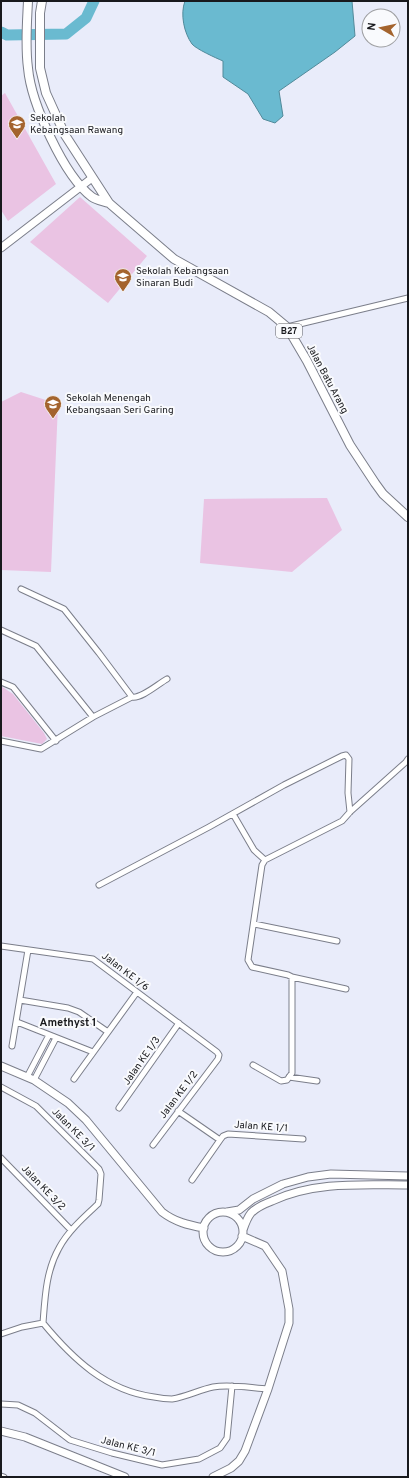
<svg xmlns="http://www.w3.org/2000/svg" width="409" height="1478" viewBox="0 0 409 1478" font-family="Overpass,sans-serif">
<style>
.green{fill:#eac3e3}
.water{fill:#6abad0;stroke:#518a9a}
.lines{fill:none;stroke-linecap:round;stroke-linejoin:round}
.river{stroke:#6abad0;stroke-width:11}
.minor-casing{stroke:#7b7e8a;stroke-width:7}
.tertiary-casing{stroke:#7b7e8a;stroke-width:9}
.primary-casing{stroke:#7b7e8a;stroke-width:10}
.minor{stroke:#fff;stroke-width:5}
.tertiary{stroke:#fff;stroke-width:7}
.primary{stroke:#fff;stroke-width:8}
.labels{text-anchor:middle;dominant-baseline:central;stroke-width:4;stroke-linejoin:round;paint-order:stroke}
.shield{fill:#f9fafd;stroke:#5c5c60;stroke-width:1}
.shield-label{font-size:9px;font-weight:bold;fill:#18191d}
.poi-label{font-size:10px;fill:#18191d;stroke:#f9fafd;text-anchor:start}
.street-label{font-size:10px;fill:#18191d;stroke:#f9fafd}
.neighbourhood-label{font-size:11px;font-weight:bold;fill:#18191d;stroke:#f9fafd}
</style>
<rect width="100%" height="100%" fill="#e9ecfa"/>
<path class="green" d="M5,93L56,184L8,221L1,210V96Z
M80,197L147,256L108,303L30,242Z
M21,392L58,404L51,572L1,570V402Z
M327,498L342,530L292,572L200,563L204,499Z
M1,686L13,694L44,733L47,739L42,744L1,736Z"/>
<path class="water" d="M185,1H352L355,36L335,52L279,91L283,116L275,123L263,119L248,94L223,77V61C216,58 196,49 192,44C184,33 180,14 185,1Z"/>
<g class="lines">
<path class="river" d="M1,32L7,35L66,34L86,18L94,1"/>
<g class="minor-casing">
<path id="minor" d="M287,327L408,298
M21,589L64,609L99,653L132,697
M1,630L36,646L93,717
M1,682L13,687L56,741
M1,741L41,749L93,717L132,697C141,699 158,684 167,679
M233,814L254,850L265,860
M99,885L209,827L284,785L342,756L346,755L349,759L348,793L350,812
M254,924L337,941
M1,946L93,959L217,1052L219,1055L218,1059L153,1145
M346,989L292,977L288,975L252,967L248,960L262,865L265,860L342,821L350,812L406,762L408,759
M20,1000L68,1008L79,1012L108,1032
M17,1022L93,1052
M12,1046L28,950
M253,1065L281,1081L287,1080L292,1073V977
M27,1077L49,1035
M289,1077L317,1081
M74,1079L137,992
M34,1080L56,1038
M1,1087L36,1106L99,1169L101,1174L99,1200L98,1204C84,1217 68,1231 59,1248C46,1271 45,1297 43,1323C72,1358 106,1391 154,1397C159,1398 166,1399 172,1399C186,1397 199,1390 213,1387C231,1384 250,1388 268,1389
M119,1108L179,1023
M178,1111L220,1140
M1,1158L71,1230
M192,1180L220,1140L223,1136L228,1134L303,1139
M1,1334L22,1327L43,1323
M1,1404L18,1405L35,1413L70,1440L112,1453L162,1465L199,1459L220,1448L227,1438L232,1386
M1,1476L4,1477"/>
</g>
<g class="tertiary-casing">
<path id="tertiary" d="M1,248L92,178
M1,1066L34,1080L68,1103L86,1120L162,1212C175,1222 188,1225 204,1228
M227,1212L239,1210L253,1199L283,1184L308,1177L331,1174L408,1176
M203 1232a20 20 0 1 1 40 0a20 20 0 1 1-40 0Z
M243,1230C245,1224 247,1218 251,1213C257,1207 264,1204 272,1201C315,1181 362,1185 408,1185
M1,1431L25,1437L125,1477
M213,1477L231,1468L239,1461L245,1451L268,1389L289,1323V1309L282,1271L265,1246L242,1236"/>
</g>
<g class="primary-casing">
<path id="primary" d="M28,1C27,23 25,46 28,68C31,103 64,176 92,197C96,200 103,201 109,203
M42,1L40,13V68L46,93L65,135L109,203L174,259L269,312L287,327L307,361L350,445L375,483L383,494L408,517"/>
</g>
<use href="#minor" class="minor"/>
<use href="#tertiary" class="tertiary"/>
<use href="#primary" class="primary"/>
</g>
<defs>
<g id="school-pin" transform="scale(0.9)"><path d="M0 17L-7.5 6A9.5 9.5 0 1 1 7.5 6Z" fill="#a4642e" stroke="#f9fafd"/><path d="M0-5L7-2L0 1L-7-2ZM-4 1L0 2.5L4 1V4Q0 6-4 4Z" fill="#fff"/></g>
</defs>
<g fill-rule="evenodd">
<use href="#school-pin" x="17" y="124"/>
<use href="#school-pin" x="123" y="277"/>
<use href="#school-pin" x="53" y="404"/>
</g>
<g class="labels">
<rect class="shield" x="276" y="324" width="26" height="14" rx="3"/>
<g class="shield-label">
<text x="289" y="331">B27</text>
</g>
<g class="poi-label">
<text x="30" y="118">Sekolah<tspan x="30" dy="12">Kebangsaan Rawang</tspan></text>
<text x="136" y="271">Sekolah Kebangsaan<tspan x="136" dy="12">Sinaran Budi</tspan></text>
<text x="66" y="398">Sekolah Menengah<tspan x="66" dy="12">Kebangsaan Seri Garing</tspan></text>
</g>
<g class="street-label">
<text transform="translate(327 379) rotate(62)">Jalan Batu Arang</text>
<text transform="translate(125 972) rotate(37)">Jalan KE 1/6</text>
<text transform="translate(142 1061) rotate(-55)">Jalan KE 1/3</text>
<text transform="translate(179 1095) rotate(-53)">Jalan KE 1/2</text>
<text transform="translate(261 1127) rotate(4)">Jalan KE 1/1</text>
<text transform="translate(73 1130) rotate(45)">Jalan KE 3/1</text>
<text transform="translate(43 1188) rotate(46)">Jalan KE 3/2</text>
<text transform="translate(128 1447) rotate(14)">Jalan KE 3/1</text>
</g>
<g class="neighbourhood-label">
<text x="68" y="1023">Amethyst 1</text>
</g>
</g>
<rect width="409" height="1478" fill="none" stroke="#18191d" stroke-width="4"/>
<g transform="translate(381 28) rotate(279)"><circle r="19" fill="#f9fafd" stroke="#9fa0a3"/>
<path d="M0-3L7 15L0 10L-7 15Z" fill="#a4642e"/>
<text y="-6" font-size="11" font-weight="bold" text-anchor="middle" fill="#18191d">N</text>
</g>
</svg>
